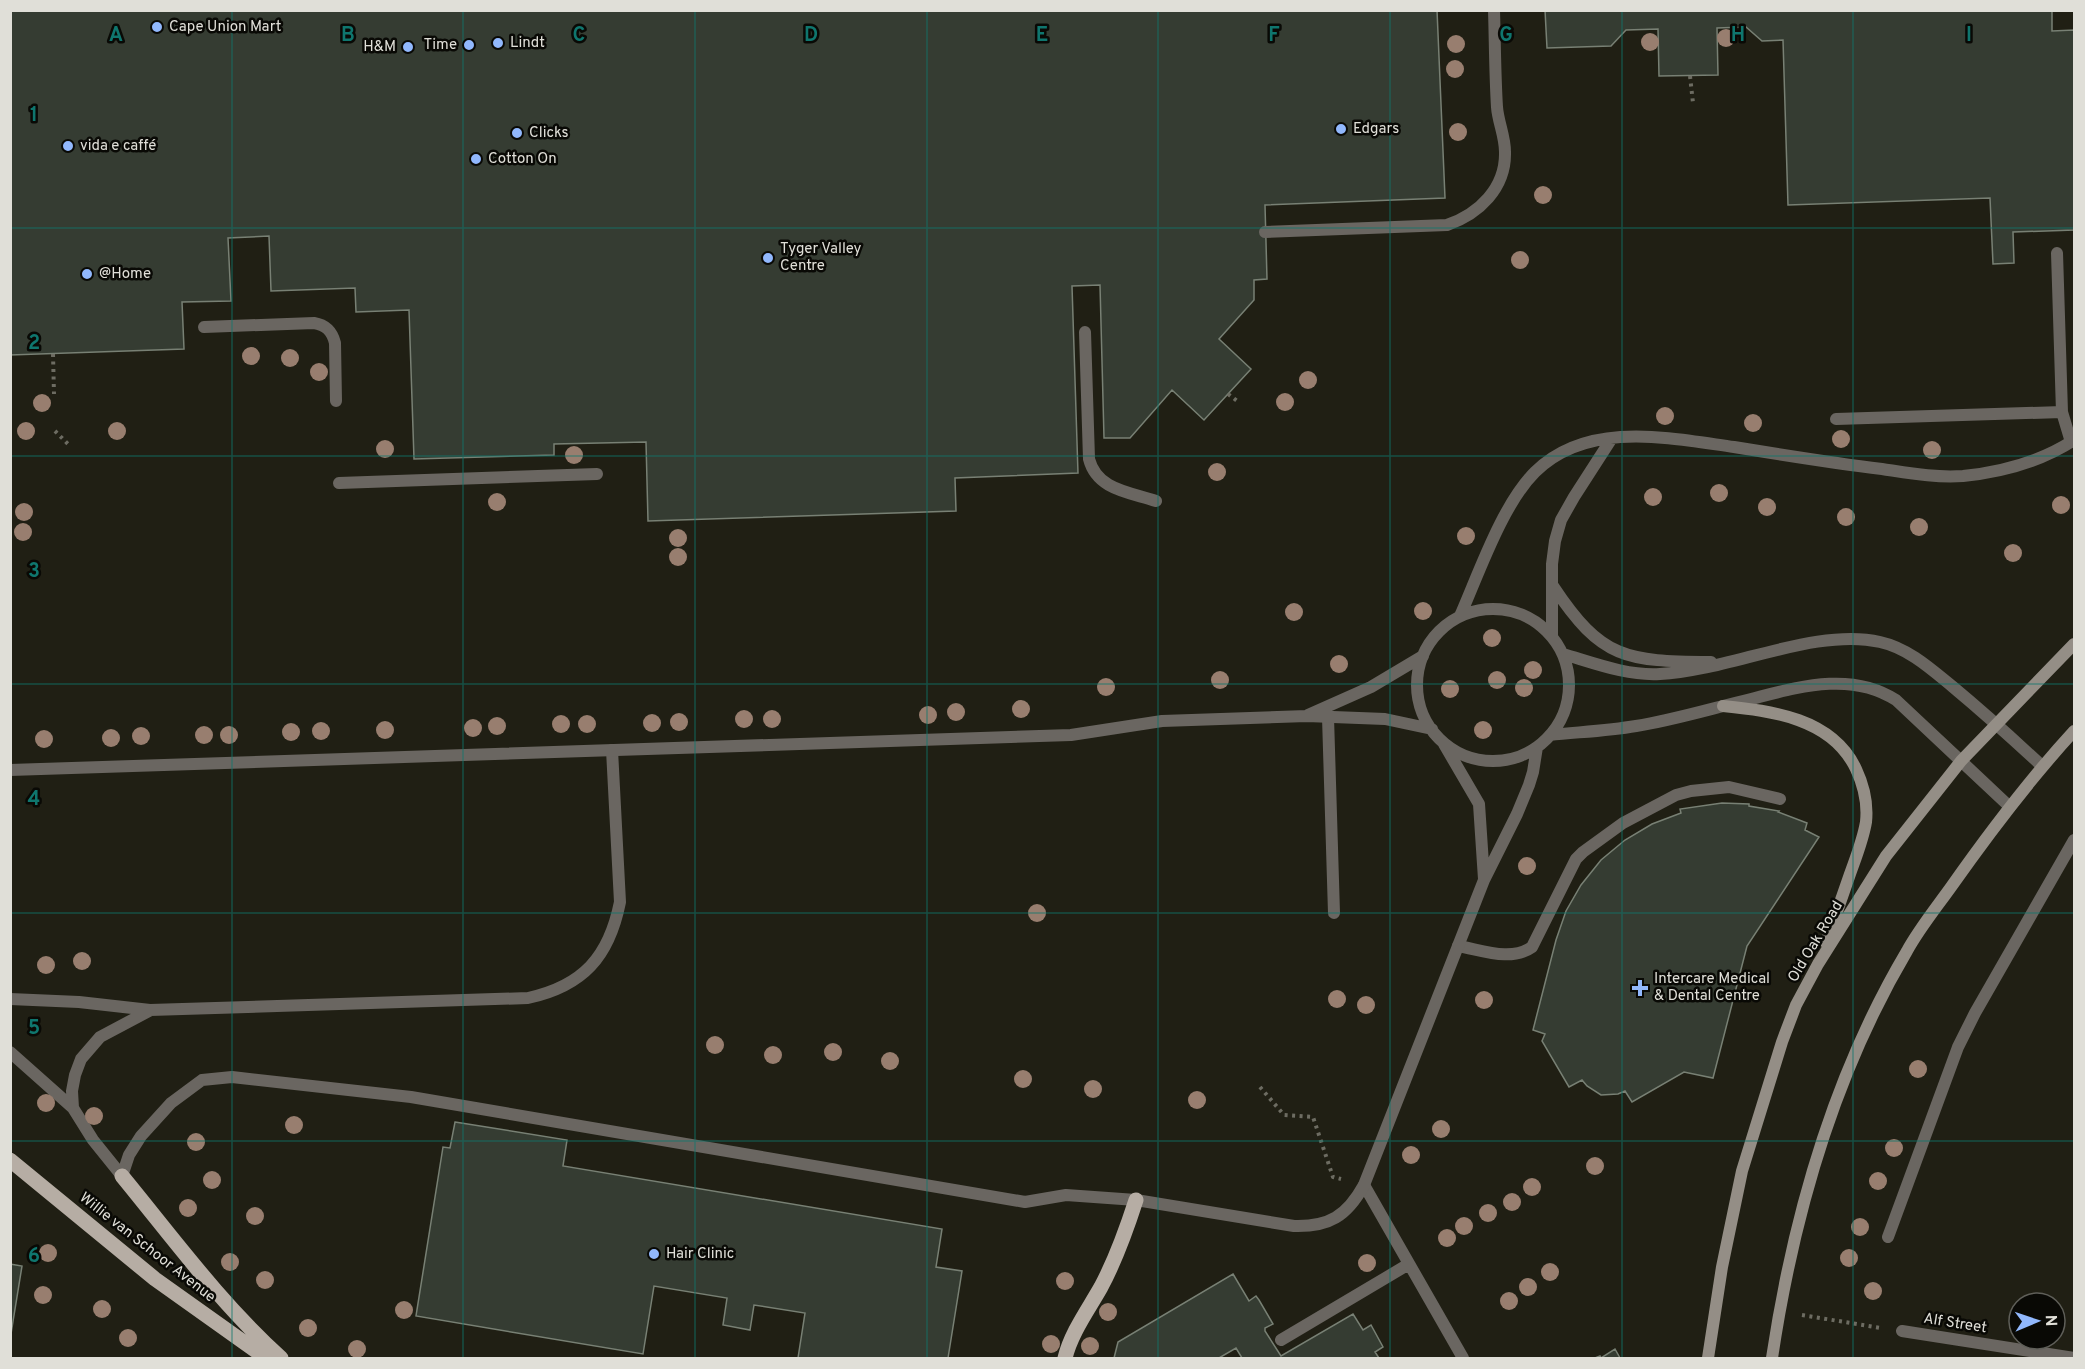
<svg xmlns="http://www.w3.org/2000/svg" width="2085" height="1369" viewBox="0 0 2085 1369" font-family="Overpass,sans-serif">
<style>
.building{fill:#353c32;stroke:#788074;stroke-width:1.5}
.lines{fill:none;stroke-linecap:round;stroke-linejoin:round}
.path{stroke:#6d6c62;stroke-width:4;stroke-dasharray:3 4.5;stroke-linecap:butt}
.service{stroke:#6a6661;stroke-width:12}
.minor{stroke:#6a6661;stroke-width:12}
.secondary{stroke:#948e86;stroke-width:12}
.primary{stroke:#b6ada4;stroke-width:15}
.tree{fill:#987e6f}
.grid{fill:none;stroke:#0f766e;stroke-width:1.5;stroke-opacity:0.55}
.poi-dot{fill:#91b8fd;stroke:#090905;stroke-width:2}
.labels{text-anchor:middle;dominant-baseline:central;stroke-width:5;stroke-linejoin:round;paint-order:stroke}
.poi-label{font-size:15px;fill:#e0dfd8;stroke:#090905;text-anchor:start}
.street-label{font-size:15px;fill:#e0dfd8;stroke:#090905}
.grid-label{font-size:20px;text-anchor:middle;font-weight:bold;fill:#0f766e;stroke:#090905;stroke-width:5;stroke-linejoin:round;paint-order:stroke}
</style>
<rect width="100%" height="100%" fill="#201f14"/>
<path class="building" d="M10,10H1437L1445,198L1265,205L1267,279L1254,280V300L1219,339L1251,369L1204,420L1172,390L1130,438H1104L1100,285L1072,286L1078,473L955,478L956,511L648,521L646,442L554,444V455L414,459L409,310L356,312L355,288L271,291L269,236L228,238L231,301L182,302L184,349L10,355Z
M1545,10H2052V31L2074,30V230L2013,232L2014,263L1993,264L1990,198L1788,205L1783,40L1762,41L1746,27L1717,28L1718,75L1659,76L1658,29L1626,30L1611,46L1547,48Z
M1722,803L1749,804V806L1779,811L1778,812L1807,823L1805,830L1819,837L1747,946L1713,1078L1684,1072L1632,1102L1625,1091L1618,1094L1601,1095L1587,1086L1582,1080L1569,1087L1542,1041L1545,1034L1533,1030L1556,940L1566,911L1581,885L1601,860L1625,840L1652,824L1681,813L1680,809Z
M455,1122L567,1140L563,1166L942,1229L936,1267L962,1271L948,1358H798L805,1313L754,1305L750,1330L723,1325L727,1298L654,1286L643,1354L416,1316L443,1147L450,1148Z
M10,1264L22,1266L10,1340Z
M1233,1274L1249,1301L1256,1296L1259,1300L1273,1324L1265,1328V1331L1281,1356L1353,1314L1363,1330L1371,1325L1383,1347L1375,1352L1379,1358H1242L1236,1348L1219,1358H1114L1118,1342Z
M1615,1349L1620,1358H1595L1600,1356L1601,1358Z"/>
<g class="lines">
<path class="path" d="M1690,76L1693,103
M53,354L54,394
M1228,394L1240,403
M55,431L69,445
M1260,1087L1284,1115L1313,1117L1333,1177L1341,1179
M1802,1315L1881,1328"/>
<path class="service" d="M1265,232L1447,225C1479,214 1506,188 1505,152C1505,136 1498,122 1497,107C1495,75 1495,43 1494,10
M2057,253L2062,412L2071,442
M204,327L314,323C326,325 332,331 335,343L336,401
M1085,332L1089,459C1097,490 1129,492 1156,501
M1836,419L2062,412
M339,483L597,474
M1328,717L1334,913
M1458,946C1482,950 1511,962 1532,947L1576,859L1583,852L1623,823L1676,795L1691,791L1729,787L1780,799
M10,999L79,1002L150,1010L528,998C583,986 609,957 620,902L612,750
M10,1052L73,1108
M122,1176L93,1140L73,1108L72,1091L75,1075L81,1059L100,1037L149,1011
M1364,1185L1463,1358
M1281,1340L1409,1264"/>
<path class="minor" d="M1553,586C1602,660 1626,661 1711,662
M1417 685a76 76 0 1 1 152 0a76 76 0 1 1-152 0Z
M1460,616C1479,573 1502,505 1535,472C1588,420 1669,438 1734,447C1783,455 1833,463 1882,469C1909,473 1936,478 1963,476C2002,472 2042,461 2074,440
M1552,637V564L1555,541L1561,520L1574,497L1612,438
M1563,654C1594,663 1627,676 1660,674C1728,671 1816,627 1880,642C1908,648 1931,669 1953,687C1983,712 2013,739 2042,766
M1308,715L1371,687L1423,656
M1550,735C1578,732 1607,731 1636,726C1674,720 1713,708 1751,699C1799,687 1851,671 1896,700L2010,807
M1444,744L1479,804L1484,879
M10,770L1071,735L1162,721L1307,716L1385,719L1432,729
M122,1176L129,1155L141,1136L171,1103L202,1080L232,1077L411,1097L1025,1202L1066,1195L1136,1200L1294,1226C1329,1227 1347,1216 1364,1185L1484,880L1517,814L1529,785L1533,772L1537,747
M1888,1237L1958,1047L1975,1013L2074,840
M1902,1331L2074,1358"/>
<path class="secondary" d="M1723,706C1772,711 1832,718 1856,769C1864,786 1868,803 1866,822C1863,840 1856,857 1850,874C1842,897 1834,920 1826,943
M1708,1358L1722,1267L1742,1171L1782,1042L1796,1005L1818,964L1886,856L1961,761L2074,644
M1772,1358C1793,1218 1834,1074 1907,951C1919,929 1936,908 1951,887C1989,833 2029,780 2074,731"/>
<path class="primary" d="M10,1160L155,1279L266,1358
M122,1176C173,1238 221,1304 281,1358
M1065,1358C1071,1333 1088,1310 1101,1287C1116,1259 1126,1231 1136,1200"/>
</g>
<g class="tree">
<circle cx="1726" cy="38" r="9"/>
<circle cx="1650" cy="42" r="9"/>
<circle cx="1456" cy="44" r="9"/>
<circle cx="1455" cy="69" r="9"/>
<circle cx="1458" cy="132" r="9"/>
<circle cx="1543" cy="195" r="9"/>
<circle cx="1520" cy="260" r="9"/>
<circle cx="251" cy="356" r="9"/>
<circle cx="290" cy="358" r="9"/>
<circle cx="319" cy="372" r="9"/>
<circle cx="1308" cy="380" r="9"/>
<circle cx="1285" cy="402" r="9"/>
<circle cx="42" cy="403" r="9"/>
<circle cx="1665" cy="416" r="9"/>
<circle cx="1753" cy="423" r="9"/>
<circle cx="26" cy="431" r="9"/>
<circle cx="117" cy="431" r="9"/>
<circle cx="1841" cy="439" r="9"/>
<circle cx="385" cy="449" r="9"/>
<circle cx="1932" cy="450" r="9"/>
<circle cx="574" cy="455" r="9"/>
<circle cx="1217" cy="472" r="9"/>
<circle cx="1719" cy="493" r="9"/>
<circle cx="1653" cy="497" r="9"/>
<circle cx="497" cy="502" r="9"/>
<circle cx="2061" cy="505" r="9"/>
<circle cx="1767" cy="507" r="9"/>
<circle cx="24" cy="512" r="9"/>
<circle cx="1846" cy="517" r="9"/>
<circle cx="1919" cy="527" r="9"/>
<circle cx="23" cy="532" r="9"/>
<circle cx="1466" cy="536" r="9"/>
<circle cx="678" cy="538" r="9"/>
<circle cx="2013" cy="553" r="9"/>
<circle cx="678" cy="557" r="9"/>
<circle cx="1423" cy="611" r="9"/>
<circle cx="1294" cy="612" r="9"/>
<circle cx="1492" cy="638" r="9"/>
<circle cx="1339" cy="664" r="9"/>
<circle cx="1533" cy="670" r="9"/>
<circle cx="1220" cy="680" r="9"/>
<circle cx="1497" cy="680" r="9"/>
<circle cx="1106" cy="687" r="9"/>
<circle cx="1524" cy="688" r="9"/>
<circle cx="1450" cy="689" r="9"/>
<circle cx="1021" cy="709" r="9"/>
<circle cx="956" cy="712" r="9"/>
<circle cx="928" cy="715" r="9"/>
<circle cx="744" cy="719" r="9"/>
<circle cx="772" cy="719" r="9"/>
<circle cx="679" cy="722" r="9"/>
<circle cx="652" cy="723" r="9"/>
<circle cx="561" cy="724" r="9"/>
<circle cx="587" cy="724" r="9"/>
<circle cx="497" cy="726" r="9"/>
<circle cx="473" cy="728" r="9"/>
<circle cx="385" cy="730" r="9"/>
<circle cx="1483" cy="730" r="9"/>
<circle cx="321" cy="731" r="9"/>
<circle cx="291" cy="732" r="9"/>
<circle cx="204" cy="735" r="9"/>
<circle cx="229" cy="735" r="9"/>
<circle cx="141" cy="736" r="9"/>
<circle cx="111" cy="738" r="9"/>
<circle cx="44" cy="739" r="9"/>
<circle cx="1527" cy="866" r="9"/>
<circle cx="1037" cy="913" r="9"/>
<circle cx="82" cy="961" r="9"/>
<circle cx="46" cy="965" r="9"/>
<circle cx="1337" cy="999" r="9"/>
<circle cx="1484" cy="1000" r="9"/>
<circle cx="1366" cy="1005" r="9"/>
<circle cx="715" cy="1045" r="9"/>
<circle cx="833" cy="1052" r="9"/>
<circle cx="773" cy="1055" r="9"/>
<circle cx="890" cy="1061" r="9"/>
<circle cx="1918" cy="1069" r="9"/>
<circle cx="1023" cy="1079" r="9"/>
<circle cx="1093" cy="1089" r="9"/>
<circle cx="1197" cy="1100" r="9"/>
<circle cx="46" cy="1103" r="9"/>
<circle cx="94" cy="1116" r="9"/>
<circle cx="294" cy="1125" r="9"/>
<circle cx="1441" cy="1129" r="9"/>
<circle cx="196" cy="1142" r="9"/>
<circle cx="1894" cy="1148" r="9"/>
<circle cx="1411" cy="1155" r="9"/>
<circle cx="1595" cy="1166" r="9"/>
<circle cx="212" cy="1180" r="9"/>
<circle cx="1878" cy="1181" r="9"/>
<circle cx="1532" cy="1187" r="9"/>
<circle cx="1512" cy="1202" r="9"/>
<circle cx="188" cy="1208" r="9"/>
<circle cx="1488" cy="1213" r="9"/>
<circle cx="255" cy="1216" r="9"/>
<circle cx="1464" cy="1226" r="9"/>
<circle cx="1860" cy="1227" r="9"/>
<circle cx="1447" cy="1238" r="9"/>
<circle cx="48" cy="1253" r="9"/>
<circle cx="1849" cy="1258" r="9"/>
<circle cx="230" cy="1262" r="9"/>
<circle cx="1367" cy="1263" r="9"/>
<circle cx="1550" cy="1272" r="9"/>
<circle cx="265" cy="1280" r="9"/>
<circle cx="1065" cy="1281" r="9"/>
<circle cx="1528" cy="1287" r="9"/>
<circle cx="1873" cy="1291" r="9"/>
<circle cx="43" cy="1295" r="9"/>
<circle cx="1509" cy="1301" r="9"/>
<circle cx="102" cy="1309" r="9"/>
<circle cx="404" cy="1310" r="9"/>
<circle cx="1108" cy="1312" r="9"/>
<circle cx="308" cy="1328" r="9"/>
<circle cx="128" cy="1338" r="9"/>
<circle cx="1051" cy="1344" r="9"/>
<circle cx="1090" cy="1346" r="9"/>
<circle cx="357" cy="1349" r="9"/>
</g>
<path class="grid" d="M232,10V1358M463,10V1358M695,10V1358M927,10V1358M1158,10V1358M1390,10V1358M1622,10V1358M1853,10V1358M10,228H2074M10,456H2074M10,684H2074M10,913H2074M10,1141H2074"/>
<g class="poi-dot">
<circle cx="157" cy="27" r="6"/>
<circle cx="498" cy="43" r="6"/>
<circle cx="469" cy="45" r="6"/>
<circle cx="408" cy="47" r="6"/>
<circle cx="1341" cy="129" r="6"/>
<circle cx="517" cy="133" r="6"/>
<circle cx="68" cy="146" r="6"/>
<circle cx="476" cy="159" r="6"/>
<circle cx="768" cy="258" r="6"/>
<circle cx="87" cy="274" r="6"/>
<path d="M1637 979h6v6h6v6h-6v6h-6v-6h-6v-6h6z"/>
<circle cx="654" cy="1254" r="6"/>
</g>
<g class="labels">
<g class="poi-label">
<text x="169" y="27">Cape Union Mart</text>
<text x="510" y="43">Lindt</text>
<text x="457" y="45" text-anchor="end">Time</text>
<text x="396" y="47" text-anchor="end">H&amp;M</text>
<text x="1353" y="129">Edgars</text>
<text x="529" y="133">Clicks</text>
<text x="80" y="146">vida e caffé</text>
<text x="488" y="159">Cotton On</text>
<text x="780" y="249">Tyger Valley<tspan x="780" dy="17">Centre</tspan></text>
<text x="99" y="274">@Home</text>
<text x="1654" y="979">Intercare Medical<tspan x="1654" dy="17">&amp; Dental Centre</tspan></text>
<text x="666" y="1254">Hair Clinic</text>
</g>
<g class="street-label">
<text transform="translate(1816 942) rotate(-59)">Old Oak Road</text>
<text transform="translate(147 1248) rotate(38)">Willie van Schoor Avenue</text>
<text transform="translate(1955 1324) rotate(9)">Alf Street</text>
</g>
</g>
<g class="grid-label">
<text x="116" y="41">A</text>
<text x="348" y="41">B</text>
<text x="579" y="41">C</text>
<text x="811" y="41">D</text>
<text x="1042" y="41">E</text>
<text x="1274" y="41">F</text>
<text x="1506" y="41">G</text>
<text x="1738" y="41">H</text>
<text x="1969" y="41">I</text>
<text x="34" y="121">1</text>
<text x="34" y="349">2</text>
<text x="34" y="577">3</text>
<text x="34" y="805">4</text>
<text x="34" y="1034">5</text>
<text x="34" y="1262">6</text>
</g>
<rect width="2085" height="1369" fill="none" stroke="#e0dfd8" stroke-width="24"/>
<g transform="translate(2037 1321) rotate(88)"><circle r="28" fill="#090905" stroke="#5f5f59" stroke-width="1.5"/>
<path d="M0-4.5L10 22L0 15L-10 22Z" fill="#91b8fd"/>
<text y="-9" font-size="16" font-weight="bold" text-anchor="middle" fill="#e0dfd8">N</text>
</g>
</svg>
